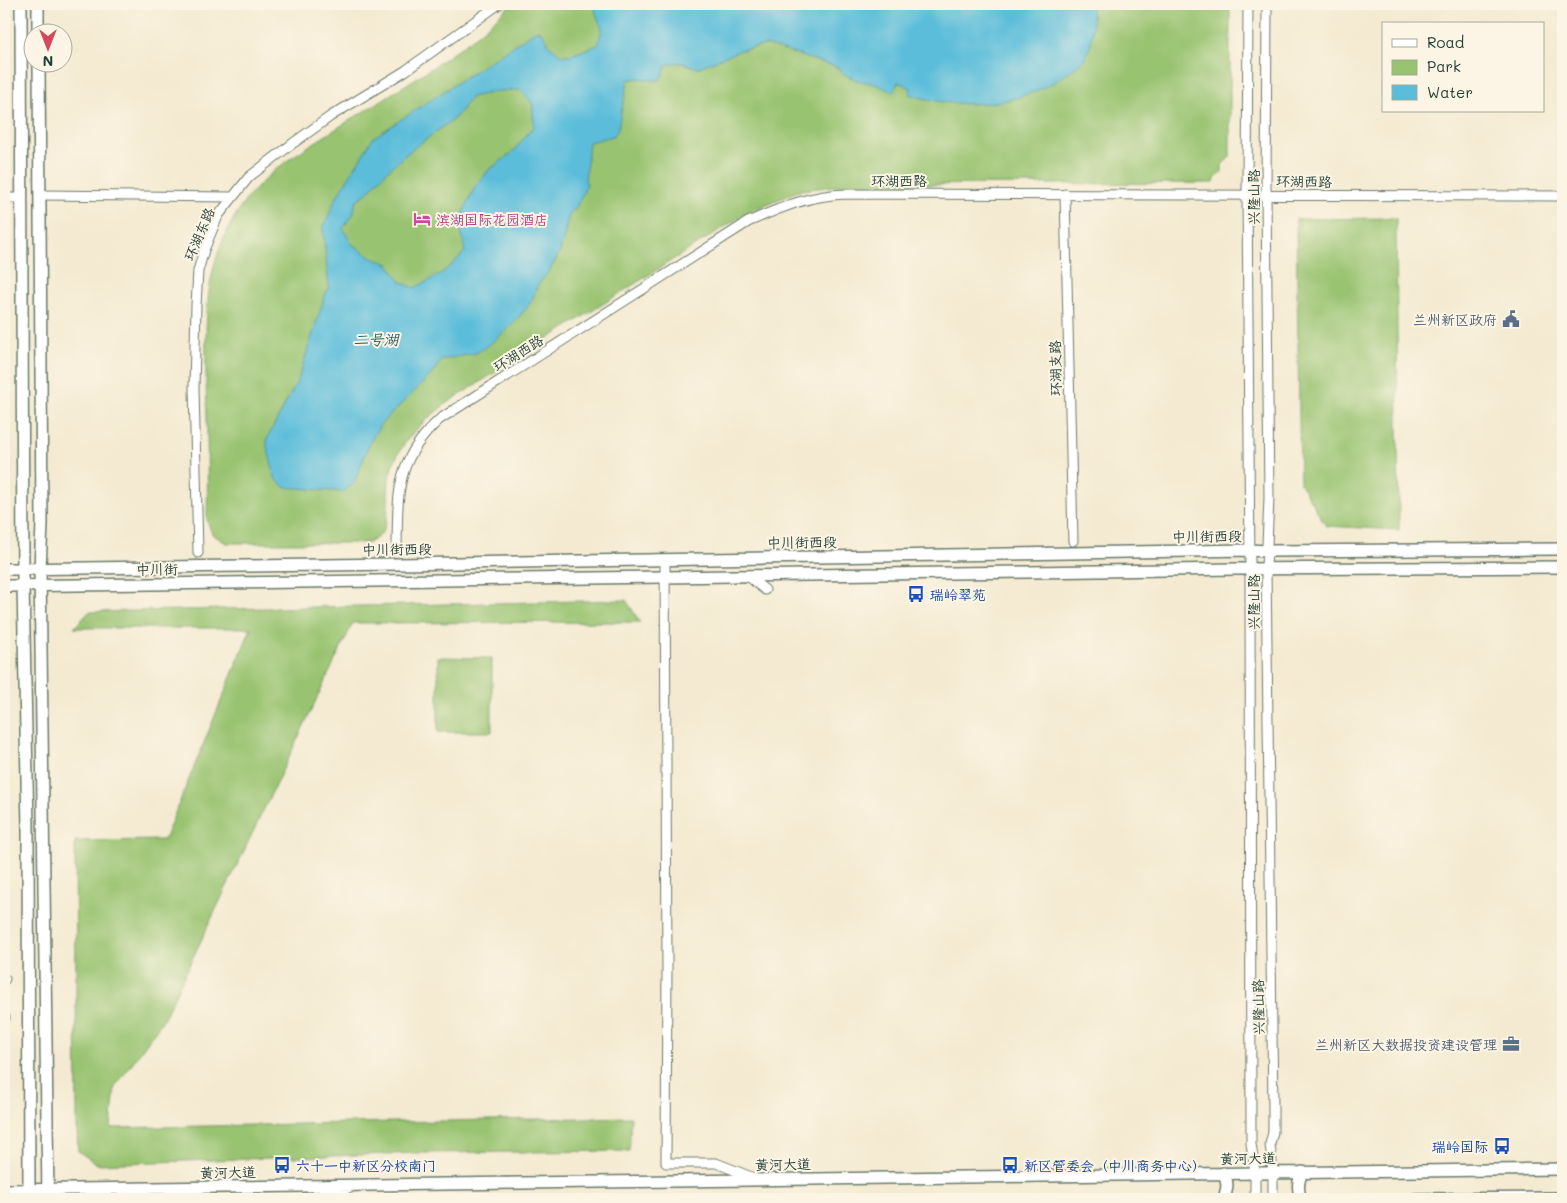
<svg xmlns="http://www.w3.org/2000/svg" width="1567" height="1203" viewBox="0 0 1567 1203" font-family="Mali,'LXGW WenKai TC',sans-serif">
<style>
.green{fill:#98c370;stroke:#5c8052}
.water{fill:#5cbdda;stroke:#3e7d87;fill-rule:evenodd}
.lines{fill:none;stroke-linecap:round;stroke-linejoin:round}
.minor-casing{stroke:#6a7a6b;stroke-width:11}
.major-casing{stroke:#6a7a6b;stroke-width:14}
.minor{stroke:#fff;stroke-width:9}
.major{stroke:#fff;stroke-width:11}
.labels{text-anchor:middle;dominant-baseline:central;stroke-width:4;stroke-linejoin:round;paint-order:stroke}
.street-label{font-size:14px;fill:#1f3d34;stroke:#fcf5e5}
.hotel-label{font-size:14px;fill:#b23c85;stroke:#fcf5e5;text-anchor:start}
.service-label{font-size:14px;fill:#4e5e75;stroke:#fcf5e5;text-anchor:end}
.transit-label{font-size:14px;fill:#164399;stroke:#fcf5e5;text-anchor:start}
.water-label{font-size:15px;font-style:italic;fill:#2e5d5e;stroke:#fcf5e5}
</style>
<rect width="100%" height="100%" fill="#fcf5e5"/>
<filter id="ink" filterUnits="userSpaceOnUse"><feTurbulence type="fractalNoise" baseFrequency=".02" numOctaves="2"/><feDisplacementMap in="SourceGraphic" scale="10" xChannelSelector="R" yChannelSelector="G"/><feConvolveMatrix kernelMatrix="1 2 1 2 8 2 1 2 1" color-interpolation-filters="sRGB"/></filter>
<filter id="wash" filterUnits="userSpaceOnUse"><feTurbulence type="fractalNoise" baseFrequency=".0096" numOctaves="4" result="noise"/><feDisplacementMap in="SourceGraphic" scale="20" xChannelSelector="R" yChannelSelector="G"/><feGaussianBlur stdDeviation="1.12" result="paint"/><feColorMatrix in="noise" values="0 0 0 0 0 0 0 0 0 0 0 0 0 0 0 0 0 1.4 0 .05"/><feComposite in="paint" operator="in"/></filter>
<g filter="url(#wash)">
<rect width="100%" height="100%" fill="#f4ead1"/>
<path class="green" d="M511,4H1230V157L1222,165V172L1215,179L1214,183L878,185L836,186L801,190L748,212L447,403C423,422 402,439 391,470C385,488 393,525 378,537C375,539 371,541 368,543H226L212,534L207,520C208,472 207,424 206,376C206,346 205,315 210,285C216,249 233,211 259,185C282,161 311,145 339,127C398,89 461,54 511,4Z
M1396,218L1399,530L1326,526L1300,483L1296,219Z
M626,600L640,622L353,623L163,1020L115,1087L111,1128L631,1117L629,1151L419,1153L97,1164L78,1151L77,1129L75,841L164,840L251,628H74L89,612Z
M438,657L492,658V732H438Z"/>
<path class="water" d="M599,4H1091C1093,22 1095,44 1084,60C1080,65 1071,70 1066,74C1022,107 960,111 909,94L911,88L898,82L893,92L875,84L856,80L842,73L839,68L833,66L766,45L741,50L697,68C686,63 678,61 667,65L660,80C647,81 640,76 628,80L617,132L613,136L589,142L585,180L587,184L577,206L569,215L560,252L550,270L537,286L533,298L527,308L508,329L485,348L476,353L442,360L432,374L381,424L370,442L354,483L343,492L285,487L275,478L267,446V439L298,380L325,295L329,287L323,229L336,198L373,138L537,30L543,33L549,45L561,55H571L598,45L602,28L595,11ZM521,90L532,103L534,126L512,153L489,170L475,187L464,210L461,233L465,251C450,269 436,278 414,288L400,281L389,264L372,258L351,243L343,228L353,215L356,201L367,193L387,171L410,151L456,117L471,97L499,91Z"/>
</g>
<g filter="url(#ink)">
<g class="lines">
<g class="minor-casing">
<path id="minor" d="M1248,4L1247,194L1250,569L1251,1144L1255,1172V1199
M1267,4L1266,194L1269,498L1266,569L1273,1108V1132L1270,1144L1273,1172V1199
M1065,194L1073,541
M40,195L233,197
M4,198H22
M397,548C398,492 395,460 440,419L748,222C782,207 809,195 847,194L1563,196
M198,553L194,388L196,305L198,271L204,250L218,216L249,177L292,144L331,116L405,71L499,4
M665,560L667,966L666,1163H716L754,1178
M748,576L765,590
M4,980L5,979
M4,1017L5,1018"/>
</g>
<g class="major-casing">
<path id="major" d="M21,4L23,586L28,827L29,1199
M38,4V32
M39,62L42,524L40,569L48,1199
M4,569L398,564L1250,550L1267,551L1563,549
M4,586L1237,569L1563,567
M1223,1173C1229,1182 1227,1189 1224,1199
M4,1190L1563,1169
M340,1199C340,1192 345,1187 352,1186
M1301,1199C1297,1189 1298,1182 1302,1172
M1416,1199L1563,1198"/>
</g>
<use href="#minor" class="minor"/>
<use href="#major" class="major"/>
</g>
</g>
<defs>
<g id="hotel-bare" transform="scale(1.35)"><path d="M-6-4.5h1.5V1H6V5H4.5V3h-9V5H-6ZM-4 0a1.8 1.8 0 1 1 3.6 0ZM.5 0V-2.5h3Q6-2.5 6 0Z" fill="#d1479c" stroke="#fcf5e5" stroke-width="2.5" paint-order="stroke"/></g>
<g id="civic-bare" transform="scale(1.35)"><path d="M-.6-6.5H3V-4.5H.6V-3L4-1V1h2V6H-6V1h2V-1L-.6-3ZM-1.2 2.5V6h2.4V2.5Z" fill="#5c6f8a" stroke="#fcf5e5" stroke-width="2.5" paint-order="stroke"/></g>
<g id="bus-bare" transform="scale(1.35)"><path d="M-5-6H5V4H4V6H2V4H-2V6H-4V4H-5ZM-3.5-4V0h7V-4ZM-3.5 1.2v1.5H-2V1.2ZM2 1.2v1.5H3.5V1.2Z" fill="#1a4fb4" stroke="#fcf5e5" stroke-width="2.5" paint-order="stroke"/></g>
<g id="office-bare" transform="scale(1.35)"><path d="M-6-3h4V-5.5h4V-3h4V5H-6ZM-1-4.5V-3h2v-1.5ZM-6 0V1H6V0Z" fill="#5c6f8a" stroke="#fcf5e5" stroke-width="2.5" paint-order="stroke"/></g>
</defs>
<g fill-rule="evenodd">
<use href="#hotel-bare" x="422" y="219"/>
<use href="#civic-bare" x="1511" y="319"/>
<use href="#bus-bare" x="916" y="594"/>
<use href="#office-bare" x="1511" y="1044"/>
<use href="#bus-bare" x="1502" y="1146"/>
<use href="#bus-bare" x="282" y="1165"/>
<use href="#bus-bare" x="1010" y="1165"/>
</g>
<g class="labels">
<g class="street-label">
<text x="899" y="180">环湖西路</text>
<text transform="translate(1304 181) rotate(1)">环湖西路</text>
<text transform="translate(1253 197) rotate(-90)">兴隆山路</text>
<text transform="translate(199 234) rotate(-67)">环湖东路</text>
<text transform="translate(518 353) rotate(-32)">环湖西路</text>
<text transform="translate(1055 368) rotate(-91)">环湖支路</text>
<text transform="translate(1207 536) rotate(-1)">中川街西段</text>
<text transform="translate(802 542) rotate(-1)">中川街西段</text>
<text transform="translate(397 549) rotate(-1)">中川街西段</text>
<text transform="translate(157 569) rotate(-1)">中川街</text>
<text transform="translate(1253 602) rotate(-90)">兴隆山路</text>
<text transform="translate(1258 1007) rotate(-91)">兴隆山路</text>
<text transform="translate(1248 1158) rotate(-1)">黄河大道</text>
<text transform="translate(783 1164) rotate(-1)">黄河大道</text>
<text transform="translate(228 1172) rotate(-1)">黄河大道</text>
</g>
<g class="hotel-label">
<text x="436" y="219">滨湖国际花园酒店</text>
</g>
<g class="service-label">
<text x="1497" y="319">兰州新区政府</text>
<text x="1497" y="1044">兰州新区大数据投资建设管理</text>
</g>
<g class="transit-label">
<text x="930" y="594">瑞岭翠苑</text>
<text x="1488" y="1146" text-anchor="end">瑞岭国际</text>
<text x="296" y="1165">六十一中新区分校南门</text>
<text x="1024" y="1165">新区管委会（中川商务中心）</text>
</g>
<g class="water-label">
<text x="376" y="339">二号湖</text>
</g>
</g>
<rect width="1567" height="1203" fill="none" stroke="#fcf5e5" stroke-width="20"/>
<rect x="1382" y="22" width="162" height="90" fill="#fcf5e5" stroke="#a4ab9e"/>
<rect x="1392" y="39" width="25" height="8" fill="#ffffff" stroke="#a4ab9e"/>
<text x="1427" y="48" font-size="15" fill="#1f3d34">Road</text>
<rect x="1392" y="60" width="25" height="15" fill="#98c370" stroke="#a4ab9e"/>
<text x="1427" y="72" font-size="15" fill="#1f3d34">Park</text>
<rect x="1392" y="85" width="25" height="15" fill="#5cbdda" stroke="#a4ab9e"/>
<text x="1427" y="98" font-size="15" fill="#1f3d34">Water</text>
<g transform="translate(48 48) rotate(180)"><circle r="24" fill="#fcf5e5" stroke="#a4ab9e"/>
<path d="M0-4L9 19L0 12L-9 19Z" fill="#d1495b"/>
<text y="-8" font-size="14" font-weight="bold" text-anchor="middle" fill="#1f3d34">N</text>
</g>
</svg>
